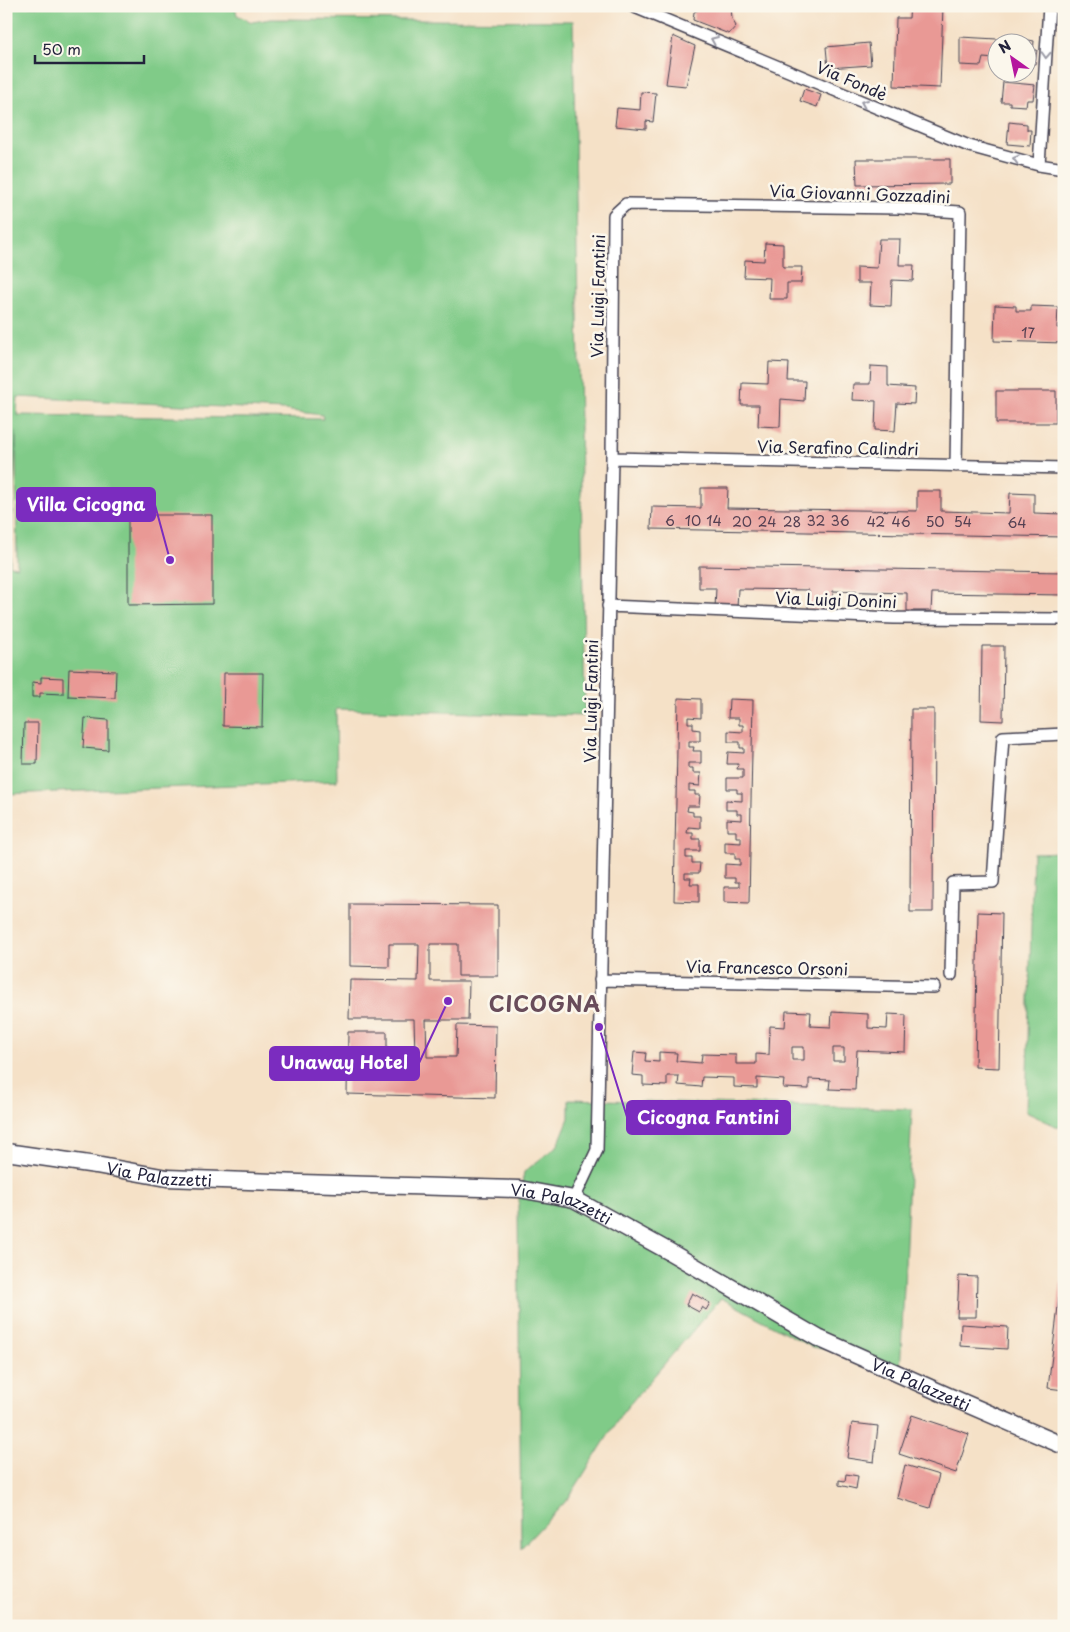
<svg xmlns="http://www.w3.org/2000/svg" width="1070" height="1632" viewBox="0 0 1070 1632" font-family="'Playpen Sans',sans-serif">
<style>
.green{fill:#80cb88;stroke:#517662;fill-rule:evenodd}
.building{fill:#e99995;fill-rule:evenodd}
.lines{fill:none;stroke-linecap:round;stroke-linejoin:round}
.minor-casing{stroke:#423f50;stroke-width:14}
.secondary-casing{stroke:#423f50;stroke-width:19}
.minor{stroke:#fff;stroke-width:11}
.secondary{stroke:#fff;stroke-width:16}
.oneway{stroke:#9c9ca7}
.labels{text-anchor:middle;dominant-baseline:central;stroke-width:5;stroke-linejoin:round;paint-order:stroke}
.number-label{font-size:14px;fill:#544052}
.street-label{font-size:16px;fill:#22223b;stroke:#fbf7ec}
.district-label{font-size:21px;font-weight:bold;letter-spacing:1px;fill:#684c5a;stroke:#fbf7ec}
.leader{fill:none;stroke:#7b2cbf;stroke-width:2}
.callout-dot{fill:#7b2cbf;stroke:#fbf7ec;stroke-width:2}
.callout{fill:#7b2cbf;stroke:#7b2cbf;stroke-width:2}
.callout-label{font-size:18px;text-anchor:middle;font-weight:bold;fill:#fff}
</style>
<rect width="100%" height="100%" fill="#fbf7ec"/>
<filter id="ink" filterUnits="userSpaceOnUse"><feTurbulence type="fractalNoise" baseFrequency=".02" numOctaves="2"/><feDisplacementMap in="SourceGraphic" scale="10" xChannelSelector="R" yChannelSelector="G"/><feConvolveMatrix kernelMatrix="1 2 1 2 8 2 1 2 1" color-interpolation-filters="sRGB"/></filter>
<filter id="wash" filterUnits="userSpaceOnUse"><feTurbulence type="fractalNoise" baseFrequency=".0096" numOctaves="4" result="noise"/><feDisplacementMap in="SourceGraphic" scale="20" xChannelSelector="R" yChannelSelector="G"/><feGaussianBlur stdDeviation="1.12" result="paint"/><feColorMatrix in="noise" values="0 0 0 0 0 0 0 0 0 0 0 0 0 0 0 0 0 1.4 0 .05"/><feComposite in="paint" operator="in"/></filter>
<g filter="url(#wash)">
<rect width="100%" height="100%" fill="#f5e1c7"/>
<path class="green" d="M6,6H235L237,15L252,22L271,19L573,21L585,716L336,709L337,781L6,794ZM18,397L284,410L322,415L323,419L17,415ZM16,431L17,566V567L10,566Z
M1064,852V1127H1058L1026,1112L1033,853Z
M569,1099L912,1109L900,1375L838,1351L812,1347L721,1298L623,1412L568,1499L521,1548L518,1206L524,1172L558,1145L569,1118Z"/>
<g id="blocks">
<path class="building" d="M699,6H731L732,19L736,26L729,34L693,20L694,12L700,9Z
M815,6H843V8L816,10Z
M910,6H943L940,88L894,86L896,18H909Z
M673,36L695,46L686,86L666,84Z
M960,37L997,39L996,59L983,58L981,66L960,65Z
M1017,38L1034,41L1033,50H1037L1035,64L1028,63V42H1016Z
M869,43L871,65L828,68L826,47Z
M1003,82L1035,85L1033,100H1027L1026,106L1010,105V102H1001Z
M804,89L821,95L817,107L800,101Z
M641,92L656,93L653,122L646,121V129L615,126L617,108L640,110Z
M1009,122L1027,124V130H1031L1030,146L1007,144Z
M856,159H950V184L857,185Z
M879,239H900L899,265H914L913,281L892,280L891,306L870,305L871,283H857V267L877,268Z
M765,243L783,244V267H802L801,283H787V299H769L770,278L744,277L745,260L764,261Z
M995,305L1016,306V311H1031V306L1058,307L1057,328H1064V343L994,341Z
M769,362L789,363L788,381H805L804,401L781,399L780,427L758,426L759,405H741L742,383L768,384Z
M871,366L888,367V386L915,388L914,404L897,403L895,431L875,430L876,401L852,400L853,384H870Z
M996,391H1056V423H996Z
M701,488H728L727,508L917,511V491H941V511L1009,513L1010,493L1034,494V513L1064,514V537L651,529L652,507L701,508Z
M128,515H212V604L128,605Z
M699,566L1064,572V595L932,593L931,611H907V593L833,591L832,610H808L809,590L738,589L737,608H715L716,588H699Z
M982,646H1004L1003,721L981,720Z
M69,669L116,671L115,698L68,696Z
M224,673H263L262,727L223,726Z
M41,677L63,678V694L40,693V697H32V682L41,683Z
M678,698L701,699V718L688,717V723H693V729L700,730V741H689V747H694L693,751H701V763H688V768H693V773H701L700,786L689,785V791H695V795H700L699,806H688L687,811L693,812V816H700V828L688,827L687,833H693V839H700V851H686V858H692V863H700L699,873H685V878H691L690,884H699V902L674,901Z
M729,699L753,700L749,903L724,902V887H739V882H735V878H725V864L740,865V859H735V853H725V842L741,843V837H736V831H727V819L742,820V814H737V810H726V800L742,801V793H737V789H727V778H743V769H737L738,764H727L728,752L744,753V748H740V742H728V731L743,732V725H739V718H728Z
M911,709H934L933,912H910Z
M85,718L108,720V750L83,748Z
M24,723H38L37,764H23Z
M350,904L498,905V976H458V944H430V981H469L468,1020H426L427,1057H456L457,1025L496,1026L495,1098L347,1094L348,1032H387V1056H415L414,1019H349L350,980L418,981L419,944H389V967L350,966Z
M978,912L1002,913L999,1068L975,1067Z
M786,1011L811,1012L810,1026L831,1027L832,1012L868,1014V1028L887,1029L888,1014L906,1015L905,1052L857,1050L855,1090L829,1089L830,1080L809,1079V1089L783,1088L784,1080L757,1078V1088L734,1087V1078L702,1077L701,1087L678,1085L679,1076H667V1086L643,1085V1076L632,1075L634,1052L646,1053L645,1061L659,1062V1052L677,1053L676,1061L701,1063L702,1054L736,1055V1064H756V1054L769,1055L770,1026L785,1027ZM792,1047H804V1060H792ZM833,1048H844V1061H833Z
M1063,1266H1064V1390L1048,1388Z
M959,1276L977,1277L976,1317H957Z
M692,1293L710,1303L706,1310L702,1307L699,1312L686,1305Z
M961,1324L1008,1327L1007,1349L960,1346Z
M912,1415L969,1434L956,1473L899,1454Z
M852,1423L878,1426L874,1462L847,1458Z
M905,1465L939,1475L930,1508L897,1498Z
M846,1474L858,1476L856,1489L839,1485V1480L845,1481Z"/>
</g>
</g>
<g filter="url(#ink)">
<use href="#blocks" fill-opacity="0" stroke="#423f50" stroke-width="1"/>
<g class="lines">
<g class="minor-casing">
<path id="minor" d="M632,6L969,146L1039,165L1064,169
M1039,165L1049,6
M612,458L1064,468
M608,606L894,618L1064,619
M951,975L953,883L993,882L1003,737L1064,734
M600,980L934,987
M574,1199L597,1150L612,458L614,215L626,204L899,208L960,212L956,466"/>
</g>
<g class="secondary-casing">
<g id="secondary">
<path id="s1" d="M6,1152L96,1165L167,1178L300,1183L519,1189L574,1199L670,1252L818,1338L946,1395L1064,1446"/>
</g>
</g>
<use href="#minor" class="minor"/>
<use href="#secondary" class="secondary"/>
</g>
<defs><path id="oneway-chevron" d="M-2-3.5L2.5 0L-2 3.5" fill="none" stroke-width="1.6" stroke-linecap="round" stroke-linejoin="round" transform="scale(1.25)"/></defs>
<g class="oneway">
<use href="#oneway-chevron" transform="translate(714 40) rotate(-157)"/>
<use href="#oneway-chevron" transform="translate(1046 55) rotate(93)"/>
<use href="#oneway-chevron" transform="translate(864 103) rotate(-157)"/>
<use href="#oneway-chevron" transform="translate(1016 159) rotate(-165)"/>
</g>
</g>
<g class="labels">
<g class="number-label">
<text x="1028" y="332">17</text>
<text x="670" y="520">6</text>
<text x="693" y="520">10</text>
<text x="714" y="520">14</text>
<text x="816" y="520">32</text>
<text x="840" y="520">36</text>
<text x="742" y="521">20</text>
<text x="767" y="521">24</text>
<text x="792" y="521">28</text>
<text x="876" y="521">42</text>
<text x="901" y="521">46</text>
<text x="935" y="521">50</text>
<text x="963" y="521">54</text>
<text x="1017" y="522">64</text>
</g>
<g class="street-label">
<text transform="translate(852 80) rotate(23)">Via Fondè</text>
<text transform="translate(860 193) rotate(2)">Via Giovanni Gozzadini</text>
<text transform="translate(597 296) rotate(-89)">Via Luigi Fantini</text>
<text transform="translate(838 447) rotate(1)">Via Serafino Calindri</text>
<text transform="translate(836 599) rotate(2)">Via Luigi Donini</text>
<text transform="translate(590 701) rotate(-89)">Via Luigi Fantini</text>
<text transform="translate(767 967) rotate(1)">Via Francesco Orsoni</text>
<text stroke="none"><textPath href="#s1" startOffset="155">Via Palazzetti</textPath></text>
<text stroke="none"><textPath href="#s1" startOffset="560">Via Palazzetti</textPath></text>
<text stroke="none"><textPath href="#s1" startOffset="965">Via Palazzetti</textPath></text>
</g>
<g class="district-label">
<text x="545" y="1003">CICOGNA</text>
</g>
</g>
<path class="leader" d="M170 560L155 505M448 1001L419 1063M599 1027L627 1117"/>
<g class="callout-dot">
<circle cx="170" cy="560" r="5"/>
<circle cx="448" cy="1001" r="5"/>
<circle cx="599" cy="1027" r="5"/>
</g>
<g class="callout">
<rect x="17" y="488" width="138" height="33" rx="5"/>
<rect x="270" y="1047" width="149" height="33" rx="5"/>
<rect x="627" y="1101" width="163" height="33" rx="5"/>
</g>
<g class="callout-label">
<text x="86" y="511">Villa Cicogna</text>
<text x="344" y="1069">Unaway Hotel</text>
<text x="708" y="1124">Cicogna Fantini</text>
</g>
<rect width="1070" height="1632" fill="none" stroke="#fbf7ec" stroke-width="25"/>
<g transform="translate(1012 58) rotate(327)"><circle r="24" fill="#fbf7ec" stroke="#a4a2a5"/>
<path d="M0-4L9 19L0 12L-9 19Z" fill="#b5179e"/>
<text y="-8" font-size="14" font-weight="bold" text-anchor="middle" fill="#22223b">N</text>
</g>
<path d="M35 55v8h109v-8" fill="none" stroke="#22223b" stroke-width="2.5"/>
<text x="42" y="55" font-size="15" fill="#22223b" stroke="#fbf7ec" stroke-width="4" paint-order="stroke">50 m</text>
</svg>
